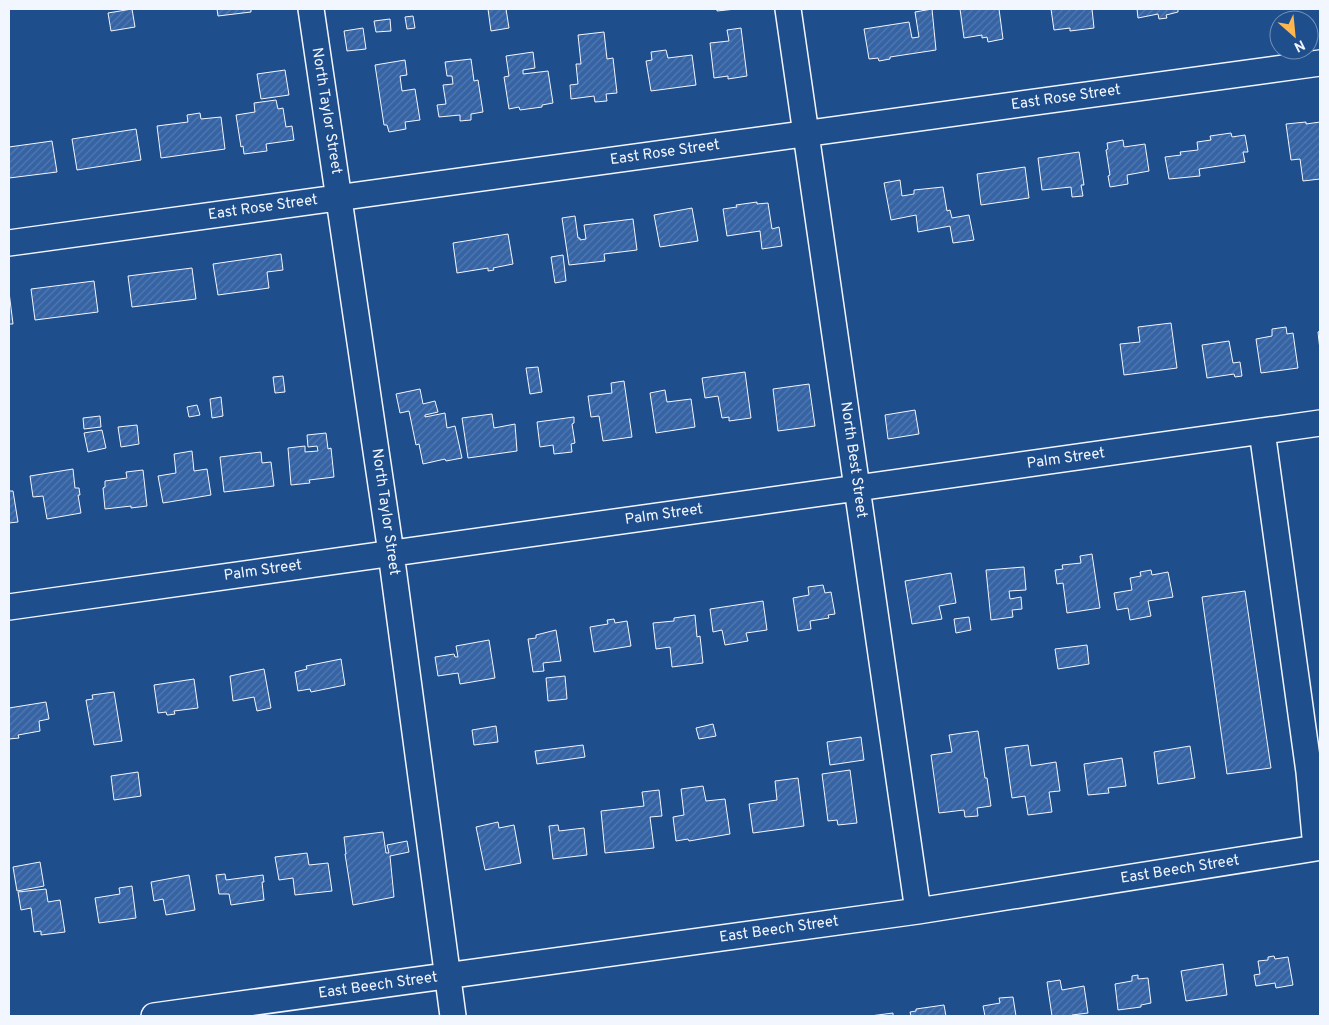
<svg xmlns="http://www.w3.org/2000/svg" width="1329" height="1025" viewBox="0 0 1329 1025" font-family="Overpass,sans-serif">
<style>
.building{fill:url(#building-hatch);stroke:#f2f6ff}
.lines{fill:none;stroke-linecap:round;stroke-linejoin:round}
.minor-casing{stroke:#f2f6ff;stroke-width:28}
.minor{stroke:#1f4e8c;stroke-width:25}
.labels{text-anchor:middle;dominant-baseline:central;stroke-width:4;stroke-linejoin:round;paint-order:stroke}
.street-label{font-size:15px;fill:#f2f6ff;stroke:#1f4e8c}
</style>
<defs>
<pattern id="building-hatch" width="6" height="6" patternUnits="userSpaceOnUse" patternTransform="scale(1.25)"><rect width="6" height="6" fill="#3563a3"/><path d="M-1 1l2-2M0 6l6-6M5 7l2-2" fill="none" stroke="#537ab1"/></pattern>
</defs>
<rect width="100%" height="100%" fill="#1f4e8c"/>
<path class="building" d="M132,9L135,27L111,31L108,13Z
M217,9H251V12L218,16Z
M488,9H506L509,28L491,31Z
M717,9H736L717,11Z
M932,9L936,50L890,57V59L879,61L878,58L869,59L864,29L909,22L912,38L919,37L915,12Z
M960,9H999L1003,39L988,42L987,37L982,38V35L964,38Z
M1051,9H1092L1094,28L1070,31V28L1054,30Z
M1137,9H1178V12L1166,15L1167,18L1159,19L1158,14L1138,18Z
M413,16L415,28L407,29L405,17Z
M390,19L391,31L376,32L374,21Z
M363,28L366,49L347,51L344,31Z
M741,28L747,76L728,79V76L714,78L710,43L729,41L727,30Z
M604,32L607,59L613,58L617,93L606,94L607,101L595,102L594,96L571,99L570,85L578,84L576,64H581L578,35Z
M666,50L668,58L692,55L696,85L651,91L646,61L652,60L651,52Z
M533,52L535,68L523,70V74L548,71L553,103L542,105V107L520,110L519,107L509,109L504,77L509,76L506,56Z
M471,59L474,81L478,80L483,112L471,114V120L460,121V115L439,117L437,105L446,104L443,85L453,84L452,76H447L445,62Z
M405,60L407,75L400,76L402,91L415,89L420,120L405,122L406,129L389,132L387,125H384L375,65Z
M285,70L289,95L261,99L257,74Z
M276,100L278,109L283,108L286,127L292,126L294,140L266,144L267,151L244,154L243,146L241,147L236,115L255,112L254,103Z
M200,113L201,119L221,117L225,149L161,158L157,126L188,122L187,115Z
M1306,122V124L1320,122V179L1303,181L1300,159L1291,160L1286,124Z
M136,129L141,160L77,170L72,139Z
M1231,133L1232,137L1245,135L1248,152H1243L1245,162L1199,169L1200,176L1169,179L1165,157L1181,155L1180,152L1198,150L1197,142L1211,140L1210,136Z
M1123,140L1124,147L1145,144L1149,171L1127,175L1128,184L1110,187L1108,176L1110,175L1106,150L1108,149L1107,143Z
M52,141L57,172L9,178V147Z
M1079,152L1084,185H1081L1083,196L1072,197L1071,187L1042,190L1038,158Z
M1025,167L1029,198L981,205L977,174Z
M900,180L902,196L914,194V190L943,187L947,211L950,210L952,218L969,215L974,240L953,243L950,226L918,232L916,215L891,220L884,183Z
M757,202V204L768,203L772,229L779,227L782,246L762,249L760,231L727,236L723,209L737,207L736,205Z
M692,208L698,241L660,247L654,215Z
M575,216L578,238H580V240L586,239L584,225L633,219L637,250L604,254L605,261L569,265L562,218Z
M508,234L513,264L493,268L494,270L488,271V268L457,273L453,243Z
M281,254L283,270L267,272L269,288L218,295L213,264Z
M563,255L566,281L555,283L551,257Z
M192,268L196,299L132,307L128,276Z
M94,281L98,312L35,320L31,289Z
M9,292L13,324H9Z
M1171,323L1177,368L1124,375L1120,344L1140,342L1138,327Z
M1286,327L1287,334L1293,333L1298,368L1261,373L1256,339L1272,336V329Z
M1320,331V350L1318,332Z
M1229,341L1233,363L1240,362L1242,376L1235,377L1234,374L1207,378L1202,345Z
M538,367L542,392L530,394L526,368Z
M745,372L751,418L729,421V417L722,418L718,396L705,398L702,378Z
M283,376L285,392L275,393L273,377Z
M624,381L632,437L603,441L599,416L591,417L588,396L612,393L611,383Z
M809,384L815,426L778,431L773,389Z
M420,389L423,404L435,401L438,412L425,415V417L445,413L447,428L455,426L462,458L446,461L445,459L423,464L419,444L416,445L409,411L400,413L396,394Z
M665,390L667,402L691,399L695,427L656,433L650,393Z
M221,397L223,416L212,418L210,399Z
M197,405L200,415L189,417L187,407Z
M915,410L919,434L888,439L885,415Z
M492,414L494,428L515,424L517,451L468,458L462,418Z
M100,416L101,427L84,429L83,418Z
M574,417V423L572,424L575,443L571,444L572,452L554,454L553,445L540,447L537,422Z
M137,425L139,444L121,447L118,427Z
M102,430L106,448L88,452L84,433Z
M326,433L328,449L331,448L334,477L309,480L310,483L291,485L288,448L305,446V452L318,451L317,446L308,447L307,435Z
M192,451L194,471L207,469L211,495L163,503L158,476L176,473L174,454Z
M261,452L262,463L271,462L274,486L224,492L220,457Z
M73,469L75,488H79L80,495H78L81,513L47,519L43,496L33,497L30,476Z
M143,470L147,506L131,508V506L105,509L103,488L105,487V481L127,478L126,472Z
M9,491H13L18,522L9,523Z
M1092,554L1100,608L1067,613L1063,583L1057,584L1055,570L1063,569L1062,565L1081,563L1080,556Z
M1024,567L1026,590L1009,591L1010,599L1021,597L1022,609L1012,610L1013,617L991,620L986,570Z
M1151,570L1152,575L1168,572L1173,597L1148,601L1151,616L1130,620L1128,608L1117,610L1114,593L1132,590L1130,578L1141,576L1140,572Z
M951,573L956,603L939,606L942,619L912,624L905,581Z
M823,585L825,593L831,592L835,614L828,615L829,618L810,621L811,629L798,631L793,598L809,595L808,587Z
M1245,591L1271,768L1227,774L1202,597Z
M763,601L767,630L746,633L748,641L725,645L722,630L713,632L710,609Z
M695,615L697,637L700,636L703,663L672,667L670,647L656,649L653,623L674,621V618Z
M969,617L971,630L956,633L954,619Z
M614,619L615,623L627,621L631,646L594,652L590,627L608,624L607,620Z
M556,630L561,661L543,663L544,671L533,672L528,639L536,638V635Z
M489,640L495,678L460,684L458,673L438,676L435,657L454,654L455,657H458L456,646Z
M1087,645L1089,664L1058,669L1055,649Z
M341,659L345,685L311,692L310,689L298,691L295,672L307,669L306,666Z
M264,669L271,708L257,711L254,697L233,701L230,676Z
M565,676L567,699L548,701L546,678Z
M194,679L198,708L174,711L175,714L168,715H167L166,712L158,713L154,685Z
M114,692L122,741L94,745L86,700L93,699L92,695Z
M46,702L49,719L39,721L40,731L18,735L19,738L9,739V708Z
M713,724L716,736L699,739L696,728Z
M496,726L498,742L474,745L472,730Z
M978,731L985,778H987L991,806L977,808L978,816L965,817L964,810L939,813L931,755L952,752L949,735Z
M861,737L864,760L830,765L827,742Z
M583,745L585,757L537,764L535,751Z
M1028,745L1031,766L1056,762L1060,791L1049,792L1052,812L1028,815L1025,796L1012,798L1005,748Z
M1190,746L1195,778L1158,784L1154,752Z
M1122,758L1126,786L1108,788L1109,793L1088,795L1084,764Z
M850,770L857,823L838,825L837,820L828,821L822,774Z
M138,772L141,796L114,800L111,776Z
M798,778L804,826L753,833L749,804L777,800L775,781Z
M703,786L706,801L725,799L730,834L689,841L688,839L676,841L673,817L684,815L681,789Z
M659,790L662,816L650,817L654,848L605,853L601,811L644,806L642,792Z
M498,822L499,828L514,825L521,863L485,870L476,827Z
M558,825L559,831L584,828L587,855L553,859L549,826Z
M383,832L386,853H389L387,845L407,841L409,852L390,856L394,897L353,905L345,854H346L344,837Z
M307,853L309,865L328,863L332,891L295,895L293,878L279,880L275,857Z
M40,862L44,886L17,891L13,867Z
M225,874L226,880L263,875L264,882H262L264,900L231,905L229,894H219L216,875Z
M189,875L195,910L166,915L163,899L154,901L151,882Z
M132,886L136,918L99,923L95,898L120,894L119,888Z
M46,889L48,902L60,900L65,932L41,935V931L34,932L31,908L21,910L18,892Z
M1274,956L1275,959L1288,957L1293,985L1276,988L1275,983L1256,986L1254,975L1260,974L1258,961L1268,960V957Z
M1223,964L1227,995L1186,1001L1181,971Z
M1138,975V979L1148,978L1151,1003L1141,1005V1007L1118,1010L1115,984L1132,981V976Z
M1060,980L1062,990L1084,986L1088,1013L1072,1015V1016H1052L1047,982Z
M1013,997L1016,1016H985L983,1006L1000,1003L999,998Z
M944,1005L946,1016H911L910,1012L916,1011V1009Z
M893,1013V1016H870Z"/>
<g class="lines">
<g class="minor-casing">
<path id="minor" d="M311,9L391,553L453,1016
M788,9L918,911
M9,243L1320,63
M1262,431L1309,772
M9,607L1320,423
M154,1016L918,911L1316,848L1309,772L1320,770"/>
</g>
<use href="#minor" class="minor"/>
</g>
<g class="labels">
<g class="street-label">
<text transform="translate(1066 98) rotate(-8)">East Rose Street</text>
<text transform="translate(326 111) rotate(81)">North Taylor Street</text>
<text transform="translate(665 153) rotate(-8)">East Rose Street</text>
<text transform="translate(263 208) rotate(-8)">East Rose Street</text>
<text transform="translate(1066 459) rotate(-8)">Palm Street</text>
<text transform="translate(853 460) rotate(82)">North Best Street</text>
<text transform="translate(385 512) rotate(82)">North Taylor Street</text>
<text transform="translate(664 515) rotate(-8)">Palm Street</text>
<text transform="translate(263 571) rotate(-8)">Palm Street</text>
<text transform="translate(1180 870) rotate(-9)">East Beech Street</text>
<text transform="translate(779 930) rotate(-8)">East Beech Street</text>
<text transform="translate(378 986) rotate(-8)">East Beech Street</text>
</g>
</g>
<rect width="1329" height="1025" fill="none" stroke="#f2f6ff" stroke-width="20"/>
<g transform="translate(1294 35) rotate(153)"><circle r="24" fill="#1f4e8c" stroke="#7391ba"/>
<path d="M0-4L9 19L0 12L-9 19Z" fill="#ffb74d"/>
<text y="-8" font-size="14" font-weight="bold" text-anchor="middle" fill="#f2f6ff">N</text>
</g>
</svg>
